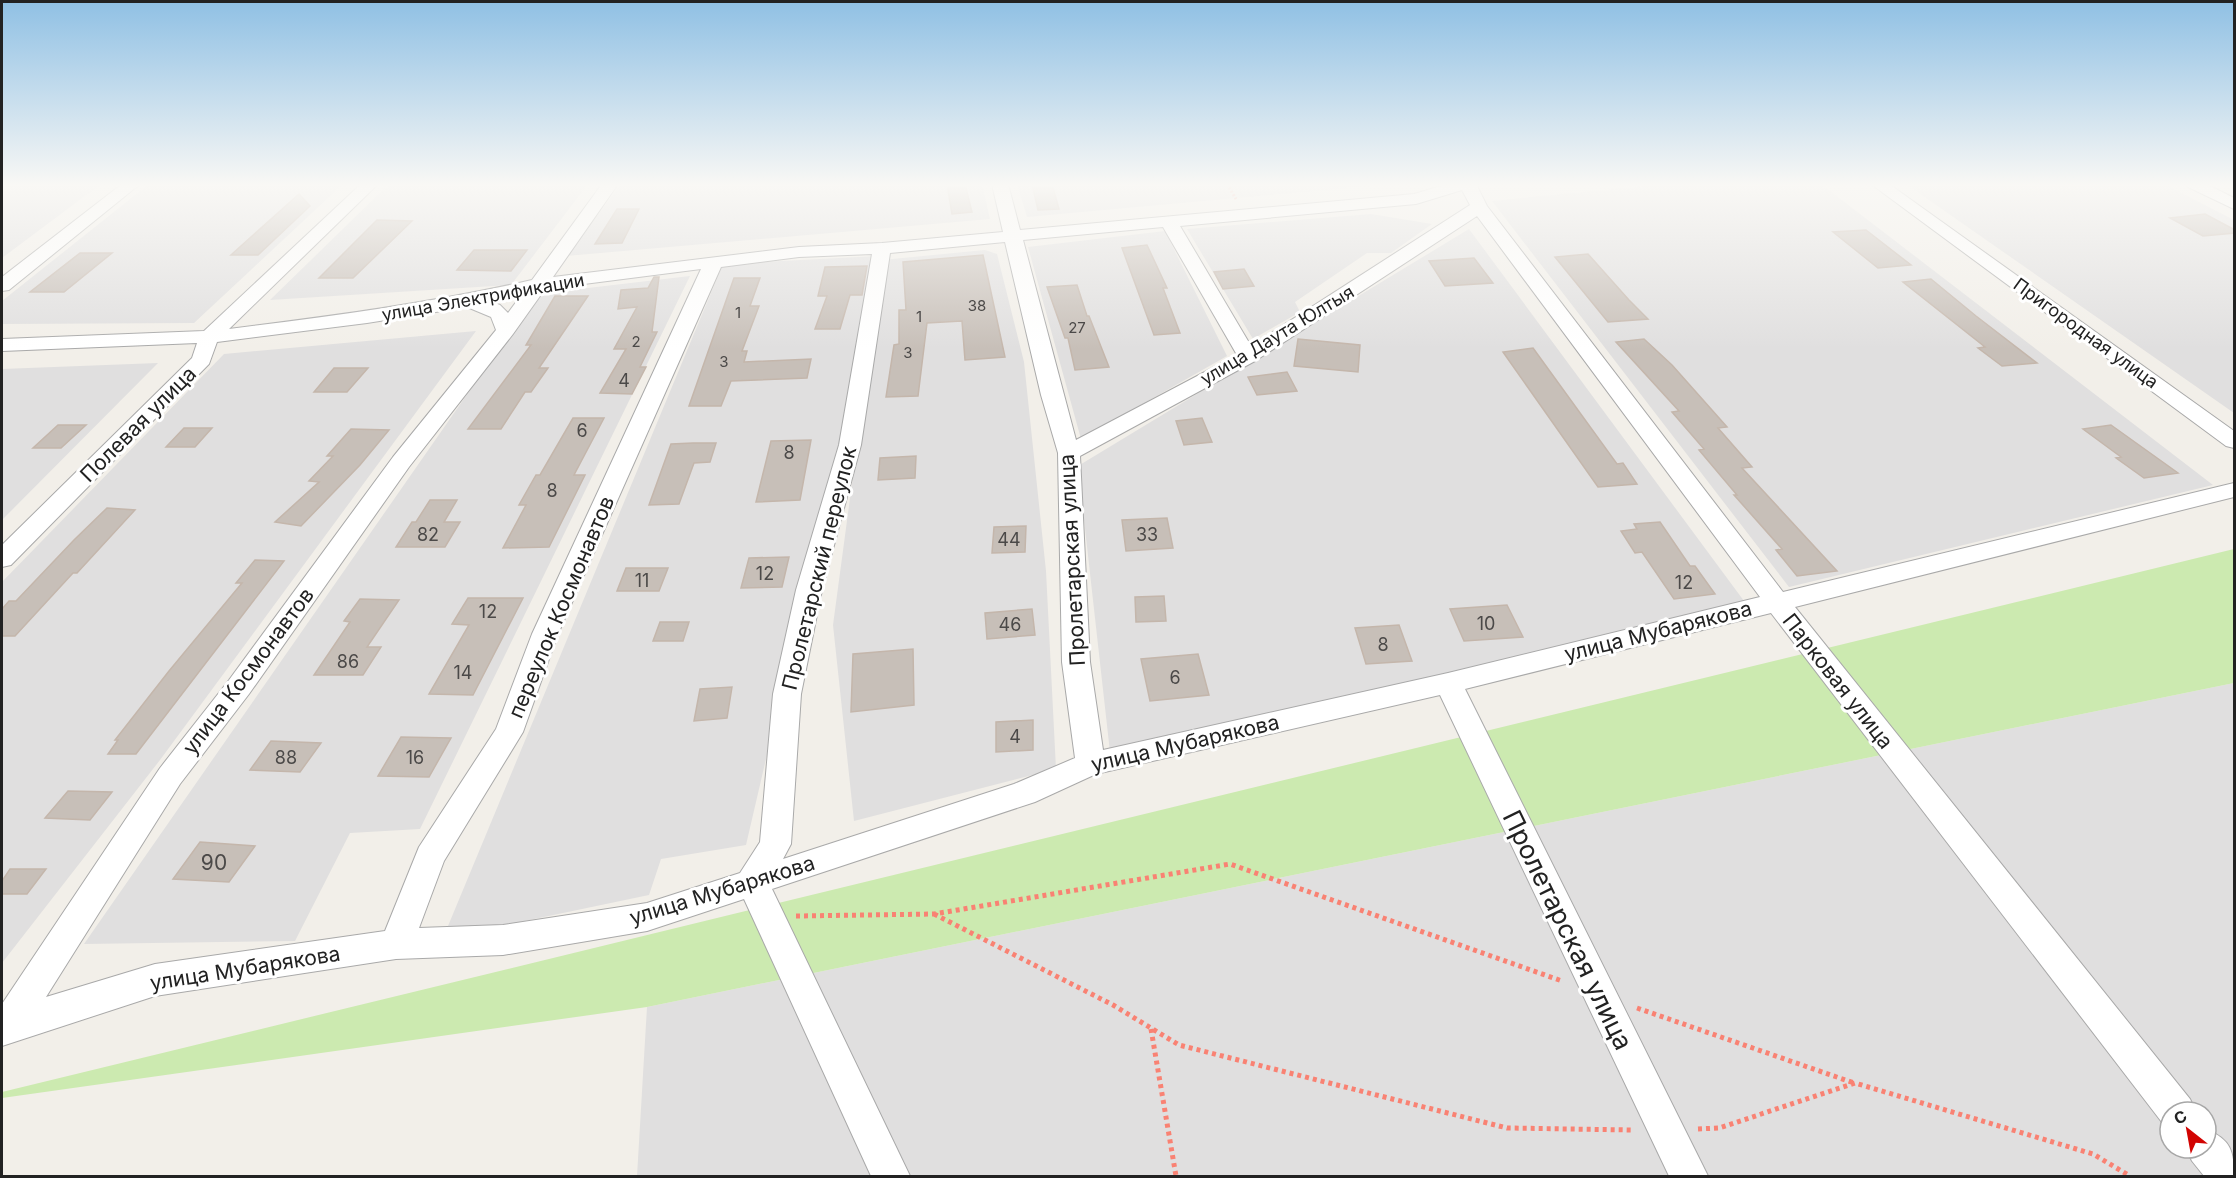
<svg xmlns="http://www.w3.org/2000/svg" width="2236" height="1178" viewBox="0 0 2236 1178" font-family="Inter,sans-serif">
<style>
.residential{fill:#e0dfdf;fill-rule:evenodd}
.grass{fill:#cceab0}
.building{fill:#c7bfb8;stroke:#c4b6ab;stroke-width:1.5}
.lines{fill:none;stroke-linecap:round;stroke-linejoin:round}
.street-casing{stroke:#a9a9a9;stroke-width:2}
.path-far1{stroke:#f98273;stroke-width:3;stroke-dasharray:2 2;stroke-linecap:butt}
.path{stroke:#f98273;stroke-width:5;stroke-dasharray:4 4;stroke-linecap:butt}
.street{fill:#fff;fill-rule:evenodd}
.labels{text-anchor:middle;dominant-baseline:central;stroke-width:6;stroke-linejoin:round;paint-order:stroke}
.far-number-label{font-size:15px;fill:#4b4948}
.far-street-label{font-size:18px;fill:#222;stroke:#fff}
.number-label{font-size:18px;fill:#4b4948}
.street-label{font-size:21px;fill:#222;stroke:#fff}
.near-number-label{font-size:21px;fill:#4b4948}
.near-street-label{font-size:26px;fill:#222;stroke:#fff}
</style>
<rect width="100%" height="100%" fill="#f2efe9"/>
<path class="residential" d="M2,184H101L2,258Z
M149,184H343L194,323L2,324V301Z
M389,184H588L511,285L270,300Z
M621,184H982L990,219L566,256Z
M1017,184H1392L1027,217Z
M1666,184H1821L2213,485L1789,587L1492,201Z
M1906,184H2164L2234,220V413Z
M1371,214L1432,224L1391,253H1367L1295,302L1300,312L1253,339L1187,229Z
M1469,229L1744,601L1111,761L1078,466Z
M1165,231L1227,356L1081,439L1028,247Z
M985,250L997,254L1024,362L1046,571L1056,769L854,821L833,625L882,260Z
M877,256L835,462L746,845L661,859L649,895L443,938L723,264Z
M690,276L420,829L350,833L295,941L84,944L537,294Z
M476,331L160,760L2,963V582L224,354Z
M158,363L2,520V369Z
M2234,683V1176H637L647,1007ZM2170,1112H2206V1148H2170Z"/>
<path class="grass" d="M2234,549V683L647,1007L2,1098V1092Z"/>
<path class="building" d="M947,184H965L972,212L952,214Z
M1032,184H1052L1059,209L1038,210Z
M299,194L310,206L258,255H231Z
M617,209H639L622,243L595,244Z
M2205,214L2235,230V233L2203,236L2170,218Z
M377,220L412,221L353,278H319Z
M1866,230L1911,265L1878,268L1833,232Z
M1147,245L1167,288H1163L1180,333L1154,335L1122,248Z
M474,250H527L511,271L457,270Z
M80,253H112L64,292H30Z
M1588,254L1629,300L1648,319L1608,322L1555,257Z
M983,255L1005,357L965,360L962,321L927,323L918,396L886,397L894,345L899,344V310H906L903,262Z
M1474,258L1493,283L1445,286L1429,261Z
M867,266L862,295H850L840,329H815L827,296H818L825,267Z
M1244,269L1254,286L1223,289L1214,272Z
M654,277H659L652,332H657L640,367H646L632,394L600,393L626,349H614L637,307L618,309L621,290L648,288Z
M734,278H760L750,306H759L742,351H747L744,362L811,359L807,378L731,381L721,406H689Z
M1931,279L1976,316L2037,363L2002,366L1978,348L1985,347L1903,282Z
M1077,285L1087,316H1089L1109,367L1075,370L1068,338H1065L1047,287Z
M555,296H588L539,368H548L531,392H525L501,429H468L531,345H526Z
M1298,339L1360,345L1358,372L1294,366Z
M1644,339L1672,365L1727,427L1718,428L1752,467L1742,468L1837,571L1797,576L1776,550L1782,549L1734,495H1737L1699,450L1704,449L1672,412L1679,411L1616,342Z
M1533,348L1617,464L1623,463L1637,484L1598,487L1503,352Z
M334,368H368L347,392H314Z
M1287,372L1297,391L1257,395L1248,377Z
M573,418H604L574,475H585L549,547L503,548L526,505H519L536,475H540Z
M1202,418L1212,442L1184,445L1176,421Z
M58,425H86L61,448H33Z
M2111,425L2178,473L2144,478L2116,458L2121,457L2083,429Z
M184,428H212L195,447H166Z
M351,429L389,430L360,465L301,526L275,522L319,482L309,481L333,456H327Z
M811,440L800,500L756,502L771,441Z
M693,443H716L710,462L694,463L679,504L649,505L671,444Z
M916,456L915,478L878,480L880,458Z
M430,500H457L444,522H460L445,547H396L412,522H416Z
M107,508L135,510L77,573H73L15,636H2V609L9,601H16L74,540Z
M1167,518L1173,548L1126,551L1122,520Z
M1660,522L1690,566H1695L1715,594L1674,599L1642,552L1635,553L1621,531L1637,529L1634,524Z
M1026,526L1025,552L992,553L994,527Z
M789,557L782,587L741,588L749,558Z
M255,560L284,561L136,754H108L118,740H115L169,671L242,583H236Z
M626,568H668L659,591H617Z
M1164,596L1166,621L1136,622L1135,597Z
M468,598H523L473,695L429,694L469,625L452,624Z
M360,599L399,600L367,647H381L363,675H314L350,622L344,621Z
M1507,605L1523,637L1464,641L1450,609Z
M1032,609L1035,635L987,639L985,613Z
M660,622H689L683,641H653Z
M1399,625L1412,661L1366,664L1355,628Z
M913,649L914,705L851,712L853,654Z
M1198,654L1209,695L1150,701L1141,659Z
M732,687L727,718L694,721L700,689Z
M1033,720V750L996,752V722Z
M401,737L451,738L429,777L378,776Z
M271,741L321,743L300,772L250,770Z
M68,791L112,792L90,820L45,818Z
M200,842L255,846L229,882L173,879Z
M10,869H46L27,894H2V881Z"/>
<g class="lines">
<g class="street-casing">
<path id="street" d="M122,184H140L9,290L2,291V277Z
M361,184H378L229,329C331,316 432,303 532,280L602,184H618L553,277L799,247L882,243L1003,232L992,184H1008L1020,230L1414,194L1448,184H1476L1487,206L1783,592L2234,483V497L1795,607L2190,1099L2196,1112H2170V1128L2164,1125L1771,613L1465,689L1708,1176H1669L1440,695L1096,774L1035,802L772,889L910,1176H871L744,899L647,931L503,955L396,959L155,996L2,1046V1004L160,768L229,680L393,457L496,330L491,317L467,307L367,323L217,342L209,364L11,565L2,567V545L192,358L197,343L2,351V339L204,331ZM1462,190L1470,205L1251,346L1180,226L1416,204ZM1477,216L1760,597L1448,673L1103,750L1090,662L1080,456L1255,361ZM1163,227L1237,355L1076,440L1023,240ZM1005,242L1041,395L1058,453L1062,662L1075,758L1014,784L783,859L791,844L801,694L822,590L861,445L890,253ZM872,254L839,445L796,590L773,694L760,842L740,873L647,903L503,925L419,928L444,861L523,732L558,634L721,267L799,257ZM701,269L532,634L496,729L419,847L385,931L155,964L46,997L180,784L249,694L409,467L513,334L545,289ZM522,294L508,313L500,305L490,301Z
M1871,184H1889L2234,431V448L2226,446Z
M2186,184H2206L2234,198V209L2188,187Z
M2206,1129C2231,1140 2234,1151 2234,1176H2204L2192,1161L2186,1148H2206Z"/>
</g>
<path class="path-far1" d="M1227,184L1236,199"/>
<path class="path" d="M934,914L1113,1005L1179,1045L1507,1128L1634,1130
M796,916L934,914L1230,864L1562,981
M1637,1008L1854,1083
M1151,1029L1176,1176
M1698,1129L1719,1128L1855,1083L2093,1154L2130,1176"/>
<use href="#street" class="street"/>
</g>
<linearGradient id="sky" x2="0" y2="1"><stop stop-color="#8fc0e4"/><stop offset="0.53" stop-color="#f9f8f5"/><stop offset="1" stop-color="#f9f8f5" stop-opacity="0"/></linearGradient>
<rect width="2236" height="349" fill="url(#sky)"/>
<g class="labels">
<g class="far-number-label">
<text x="977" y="305">38</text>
<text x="738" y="312">1</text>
<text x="919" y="316">1</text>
<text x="1077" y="327">27</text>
<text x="636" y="341">2</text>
<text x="908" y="352">3</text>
<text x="724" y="361">3</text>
</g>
<g class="far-street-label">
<text transform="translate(483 297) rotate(-10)">улица Электрификации</text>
<text transform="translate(2086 333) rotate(36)">Пригородная улица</text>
<text transform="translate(1277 335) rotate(-31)">улица Даута Юлтыя</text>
</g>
<g class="number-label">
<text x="624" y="380">4</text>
<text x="582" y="430">6</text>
<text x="789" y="452">8</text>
<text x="552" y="490">8</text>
<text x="428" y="534">82</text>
<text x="1147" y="534">33</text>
<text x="1009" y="539">44</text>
<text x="765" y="573">12</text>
<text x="642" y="580">11</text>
<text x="1684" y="582">12</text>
<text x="488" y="611">12</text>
<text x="1486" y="623">10</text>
<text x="1010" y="624">46</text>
<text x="1383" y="644">8</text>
<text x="348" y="661">86</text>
<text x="463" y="672">14</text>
<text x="1175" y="677">6</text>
<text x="1015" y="736">4</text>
<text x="286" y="757">88</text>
<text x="415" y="757">16</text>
</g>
<g class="street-label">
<text transform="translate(138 424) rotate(-45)">Полевая улица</text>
<text transform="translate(1072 560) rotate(-93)">Пролетарская улица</text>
<text transform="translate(819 568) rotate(-76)">Пролетарский переулок</text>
<text transform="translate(561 607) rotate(-67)">переулок Космонавтов</text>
<text transform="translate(1658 631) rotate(-14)">улица Мубарякова</text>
<text transform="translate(248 671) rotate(-53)">улица Космонавтов</text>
<text transform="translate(1838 681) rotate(52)">Парковая улица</text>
<text transform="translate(1185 743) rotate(-13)">улица Мубарякова</text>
<text transform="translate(722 890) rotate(-17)">улица Мубарякова</text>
<text transform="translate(245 968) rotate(-9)">улица Мубарякова</text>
</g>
<g class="near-number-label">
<text x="214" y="862">90</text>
</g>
<g class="near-street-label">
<text transform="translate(1568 930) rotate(64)">Пролетарская улица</text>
</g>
</g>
<rect width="2236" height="1178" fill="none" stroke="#222222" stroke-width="6"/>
<g transform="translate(2188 1130) rotate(329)"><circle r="28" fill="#ffffff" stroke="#a7a7a7" stroke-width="1.5"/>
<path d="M0-4.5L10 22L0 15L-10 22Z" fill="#d20402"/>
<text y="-9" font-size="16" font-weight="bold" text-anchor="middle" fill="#222222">С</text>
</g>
</svg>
